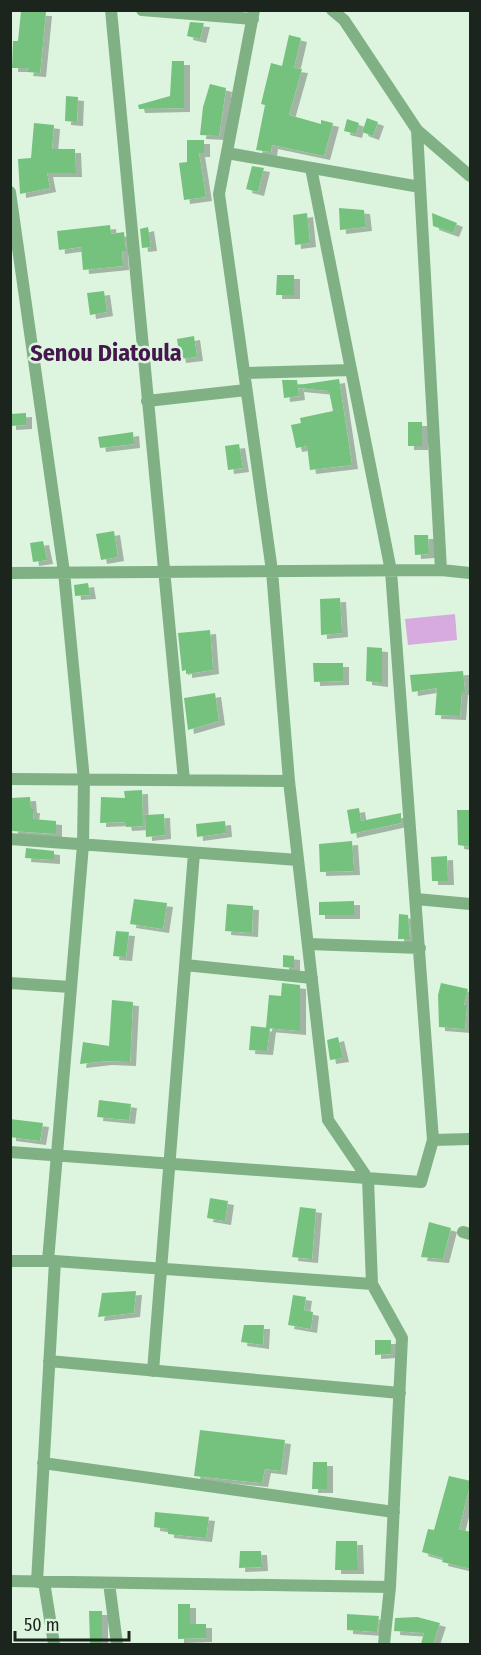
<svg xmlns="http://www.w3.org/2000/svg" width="481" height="1655" viewBox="0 0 481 1655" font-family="'Fira Sans Condensed',sans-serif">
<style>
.green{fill:#d7abe0}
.building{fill:#75c27f;filter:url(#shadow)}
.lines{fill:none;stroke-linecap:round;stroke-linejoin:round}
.minor{stroke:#7fb185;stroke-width:12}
.labels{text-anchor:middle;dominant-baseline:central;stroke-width:5;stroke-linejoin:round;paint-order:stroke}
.quarter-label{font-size:24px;font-weight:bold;fill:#44184c;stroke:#ddf5de}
</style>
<defs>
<filter id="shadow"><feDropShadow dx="6" dy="4" stdDeviation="0" flood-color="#0004"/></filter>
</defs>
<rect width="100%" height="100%" fill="#ddf5de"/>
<path class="green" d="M455,614L457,640L408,645L405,619Z"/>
<path class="building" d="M21,11L46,12L40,73L27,72L28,68H12L13,41H18Z
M190,22L204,23L200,39L187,36Z
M289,35L301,38L294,68L302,69L289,115L321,124V120L333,123L324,156L272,145L271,152L256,150L265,105L261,104L271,63L282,66Z
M172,61H184V108L139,109L138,105L170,96Z
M210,84L226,88L219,136L200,135L203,107Z
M66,96L78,97L77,122L65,121Z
M367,118L378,122L373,136L362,132Z
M347,119L359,123L356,134L344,131Z
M34,123L54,125L52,149H75L76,173H47L50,188L20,194L18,159L31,158Z
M187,140H204V153H199L206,197L184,200L179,163L187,162Z
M252,166L264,168L258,192L246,189Z
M339,208L364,210L366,227L340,230Z
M307,213L310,243L295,245L293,215Z
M432,213L457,223L453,233L433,226Z
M110,225L111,234L124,232L126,251H122L123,266L83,270L81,247L59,250L57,231Z
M148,227L151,247L142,248L140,229Z
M277,275H294V295H276Z
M104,291L107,312L90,315L87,293Z
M194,336L197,357L180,359L177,339Z
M339,379L352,465L310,470L307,446L296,448L291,425L301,423L300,418L333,411L329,391L298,388V385Z
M282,380H297L299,396L284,398Z
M26,413V425L10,426V414Z
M408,422H422V446H408Z
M133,432L134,444L100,448L98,437Z
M239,444L243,468L228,470L225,446Z
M114,531L118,557L101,560L96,534Z
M414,535H428L429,554L415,555Z
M43,541L47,560L33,562L30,543Z
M88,583L90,595L75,596L74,585Z
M340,598L342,633L321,635L320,599Z
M210,630L213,670L186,674V670L182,671L178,633Z
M367,647L382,648V683L366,681Z
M313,663H343V681L314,682Z
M463,671L465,691H462L460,716L435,715L437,688L412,692L410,675Z
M215,693L219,721L188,730L184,698Z
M142,790L143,826L126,827L125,822L100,823L101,797L125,798L124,791Z
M30,797L31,809H34L33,819L56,821V834L12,831L11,798Z
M359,808L361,821L401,813V823L351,834L347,810Z
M457,810H471V847L458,845Z
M164,814L165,835L146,837L145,815Z
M225,821L226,833L197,837L196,824Z
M352,841L354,871L320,872L319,844Z
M26,848L54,851V860L25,858Z
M447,856L448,881H432L431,857Z
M134,899L167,903L163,929L130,924Z
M354,901V915H319V902Z
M227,904L253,906L252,933L225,931Z
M399,914L408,915L410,939H398Z
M116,931L129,932L126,957L113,956Z
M283,955L294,956V968L283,967Z
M282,983L300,985V1031L266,1028L269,995L281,996Z
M441,983L468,989L464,1005H467L465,1029L439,1027L438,995Z
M112,1000L133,1002L130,1062L106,1061L80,1064L83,1042L109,1046Z
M251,1026L270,1028L267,1051L249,1050Z
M338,1037L343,1058L330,1060L327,1040Z
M99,1100L131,1104L129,1120L97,1117Z
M10,1119L43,1123L40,1141L10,1137Z
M210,1198L228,1201L225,1221L207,1218Z
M300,1207L316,1209L312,1259L292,1257Z
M429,1222L451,1228L443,1259L421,1257Z
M136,1291L134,1313L98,1317L102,1293Z
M293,1295L306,1297L304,1310L313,1312L311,1329L288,1325Z
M244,1325H264L263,1345L241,1342Z
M375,1340H391V1354L375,1355Z
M200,1430L285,1440L281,1471L265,1469L262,1483L194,1476Z
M313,1462H327V1489H312Z
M449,1476L471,1481L459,1529L471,1532V1569L442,1562L443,1558L422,1552L428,1529L434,1530Z
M155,1512L209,1517L206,1538L168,1534V1529L154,1527Z
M336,1541H357L358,1570H335Z
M240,1551H261L262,1567L239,1568Z
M178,1604H190V1624H206V1638L178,1639Z
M89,1611H102V1644H90Z
M347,1614L379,1616L377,1632L347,1630Z
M417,1617L440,1623L433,1644H421L424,1633L394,1631L395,1618Z"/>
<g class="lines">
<path class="minor" d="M111,10L184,780
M142,10L253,19
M254,10L219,194L272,571L289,781L328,1120L368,1179L372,1284L402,1338L390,1587L384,1644
M332,10L344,20L417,130L470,176
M417,130L441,570
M227,153L420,187
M311,168L391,571L433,1140
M10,192L64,572L84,780L83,845L48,1261
M244,373L351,370
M147,401L246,390
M10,573L441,570L470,573
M10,779L289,781
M10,839L298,860
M416,899L470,904
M308,944L420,948
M185,965L312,978
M10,983L70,987
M10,1152L421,1182L433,1140L470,1139
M463,1232L470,1234
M10,1261H55L372,1284
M49,1361L400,1393
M153,1371L194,853
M43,1463L394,1512
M10,1581L390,1587
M37,1582L55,1261
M44,1582L54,1644
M109,1583L117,1644"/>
</g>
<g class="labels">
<g class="quarter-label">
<text x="106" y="353">Senou Diatoula</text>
</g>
</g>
<rect width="481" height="1655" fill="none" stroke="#1c251d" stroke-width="24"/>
<path d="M15 1631v9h114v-9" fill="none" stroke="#1c251d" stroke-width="3"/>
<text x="24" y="1631" font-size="18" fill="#1c251d" stroke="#ddf5de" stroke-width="4.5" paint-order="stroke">50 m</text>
</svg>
